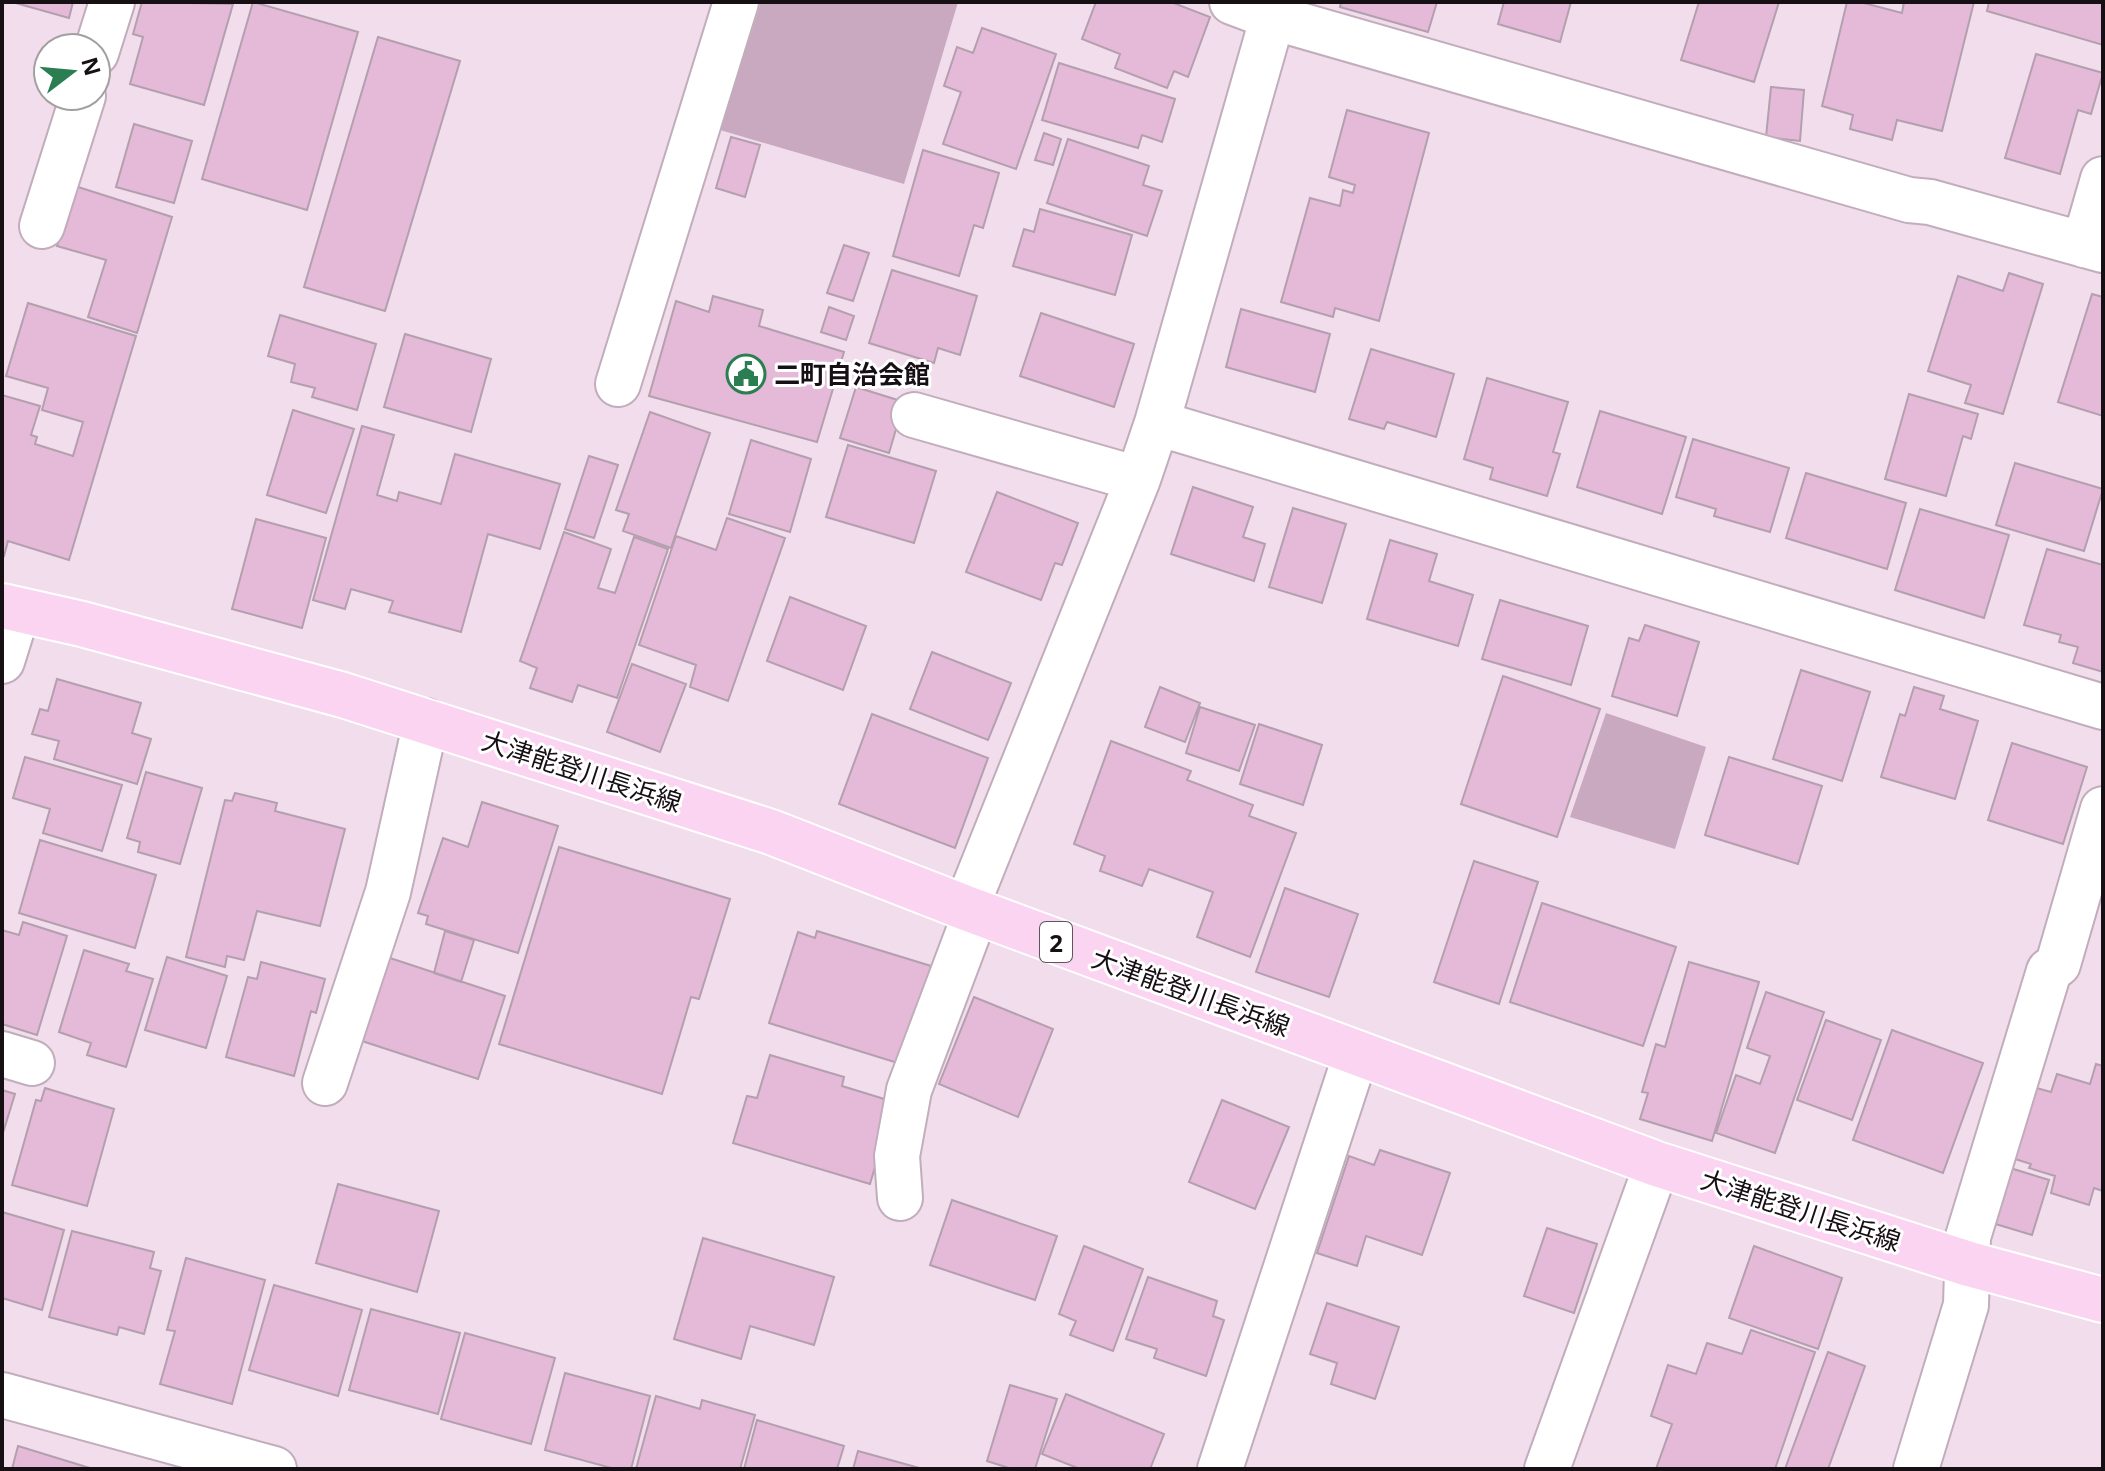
<svg xmlns="http://www.w3.org/2000/svg" width="2105" height="1471" viewBox="0 0 2105 1471" font-family="'Noto Sans','Noto Sans JP',sans-serif">
<style>
.green{fill:#c8a9bf}
.building{fill:#e5bad9;stroke:#b39fad;stroke-width:2}
.lines{fill:none;stroke-linecap:round;stroke-linejoin:round}
.minor-casing{stroke:#c1adbb;stroke-width:48}
.major-casing{stroke:#fff;stroke-width:48}
.minor{stroke:#fff;stroke-width:44}
.major{stroke:#fad4f0;stroke-width:44}
.labels{text-anchor:middle;dominant-baseline:central;stroke-width:6;stroke-linejoin:round;paint-order:stroke}
.shield{fill:#fff;stroke:#5c575a;stroke-width:2}
.shield-label{font-size:24px;font-weight:bold;fill:#160f14}
.poi-label{font-size:26px;font-weight:bold;fill:#160f14;stroke:#fff;text-anchor:start}
.street-label{font-size:26px;fill:#160f14;stroke:#fff}
</style>
<rect width="100%" height="100%" fill="#f1ddeb"/>
<path class="green" d="M761,2H958L904,184L720,130Z
M1606,713L1706,747L1675,849L1570,817Z"/>
<path class="building" d="M12,2H73L69,18Z
M142,2L233,4L204,105L130,84L143,37L133,34Z
M253,2L358,32L307,210L202,179Z
M1096,2H1171L1210,17L1188,77L1174,71L1167,88L1115,68L1120,54L1082,39Z
M1341,2H1437L1428,32L1340,7Z
M1504,2H1571L1560,42L1498,24Z
M1699,2H1779L1754,82L1681,60Z
M1847,2H1860L1902,13L1904,2H1974L1942,131L1897,120L1892,140L1850,129L1853,115L1822,106Z
M1989,2H2103V45L1987,11Z
M982,28L1056,54L1016,169L943,144L961,92L944,86L957,47L973,53Z
M378,37L460,61L385,311L304,287Z
M2036,54L2103,73L2091,114L2078,110L2060,174L2005,158Z
M1059,63L1175,99L1162,142L1142,135L1138,148L1042,120Z
M1771,87L1804,90L1800,141L1766,137Z
M1347,110L1429,133L1379,321L1335,308L1333,317L1281,302L1310,198L1340,206L1343,190L1353,193L1355,185L1329,177Z
M134,124L192,141L174,203L116,187Z
M1044,133L1061,139L1053,165L1035,160Z
M731,137L760,145L745,197L716,188Z
M1068,139L1149,166L1143,185L1162,191L1147,236L1047,203Z
M923,150L999,173L983,228L974,225L959,276L893,256Z
M75,186L172,217L137,333L88,317L106,260L57,246Z
M1040,209L1132,235L1115,295L1013,266L1024,229L1034,232Z
M844,245L869,253L853,301L827,293Z
M892,270L977,296L960,355L938,348L934,363L869,343Z
M2009,273L2043,284L2003,414L1965,403L1971,385L1928,371L1958,276L2003,291Z
M2092,294L2103,297V416L2058,402Z
M713,296L763,310L759,326L844,352L817,442L649,396L676,301L709,312Z
M28,303L136,336L69,560L8,541L4,556L2,555V395L40,406L31,435L37,437L35,444L73,456L83,422L42,410L48,388L6,376Z
M829,307L854,316L846,340L821,332Z
M1241,309L1330,334L1315,392L1226,367Z
M1041,313L1134,344L1114,407L1020,376Z
M280,315L376,344L357,410L312,397L315,388L291,382L295,364L268,356Z
M405,334L491,359L471,432L384,407Z
M1371,349L1454,374L1436,437L1387,422L1384,429L1349,419Z
M1487,378L1568,402L1553,452L1560,454L1547,496L1490,479L1493,468L1464,459Z
M856,387L904,402L889,453L840,438Z
M1909,394L1978,414L1971,439L1963,436L1946,496L1885,479Z
M293,410L354,429L326,513L267,495Z
M1600,411L1686,437L1662,514L1577,487Z
M650,412L710,433L671,548L623,531L629,514L616,510Z
M362,426L394,435L377,495L397,501L399,492L441,504L455,454L560,484L540,549L488,534L461,632L389,612L393,601L351,589L345,609L313,600Z
M1693,439L1789,468L1770,532L1714,516L1716,509L1676,497Z
M751,440L811,459L790,532L729,514Z
M848,445L936,471L914,543L826,517Z
M589,456L618,465L594,538L565,529Z
M2015,463L2103,489L2084,551L1996,525Z
M1806,473L1906,503L1887,569L1786,538Z
M1193,487L1253,507L1243,537L1265,544L1254,581L1171,554Z
M997,492L1078,523L1062,565L1055,563L1041,600L966,572Z
M1293,508L1346,524L1322,603L1269,587Z
M1920,509L2009,535L1984,618L1895,590Z
M727,518L785,538L728,701L690,687L696,665L639,645L676,536L716,550Z
M256,519L326,538L302,628L232,609Z
M564,532L611,549L598,588L615,593L634,537L668,549L617,698L578,685L572,702L530,688L537,668L520,661Z
M1390,540L1437,554L1429,581L1473,595L1458,646L1367,619Z
M2047,549L2103,565V672L2073,663L2078,647L2059,642L2061,635L2024,625Z
M790,597L866,626L843,690L767,661Z
M1500,600L1588,626L1571,685L1482,659Z
M1645,625L1699,642L1677,716L1612,696L1629,638L1639,641Z
M932,652L1011,683L988,740L910,709Z
M632,664L686,684L660,752L607,732Z
M1801,670L1870,692L1842,781L1773,759Z
M1503,676L1600,709L1557,837L1461,804Z
M57,679L141,703L132,733L151,739L137,784L54,759L59,741L32,734L40,709L48,711Z
M1160,687L1200,703L1185,742L1145,727Z
M1914,687L1944,696L1940,709L1978,721L1955,799L1881,777L1900,714L1905,716Z
M1200,707L1255,725L1239,771L1186,753Z
M872,714L988,758L955,848L839,804Z
M1259,724L1322,745L1303,805L1240,784Z
M1111,741L1191,771L1187,780L1253,805L1249,816L1296,833L1250,957L1197,937L1213,892L1149,869L1142,886L1100,871L1105,856L1074,844Z
M2012,743L2087,767L2063,844L1988,820Z
M25,757L122,785L102,851L43,833L50,809L13,798Z
M1729,757L1822,786L1798,864L1705,835Z
M146,772L202,788L180,864L138,852L140,842L127,838Z
M235,793L277,803L275,811L345,829L320,926L257,911L244,960L227,956L225,967L186,957L225,800L232,801Z
M482,802L558,826L518,953L426,924L428,916L418,913L443,838L468,847Z
M40,840L156,875L135,948L19,913Z
M559,847L730,899L699,999L691,997L662,1094L499,1044Z
M1474,861L1538,882L1499,1004L1434,982Z
M1285,888L1358,914L1329,997L1256,972Z
M1542,903L1676,947L1643,1046L1510,1002Z
M23,922L67,936L37,1035L2,1024V930L19,935Z
M445,931L474,940L461,982L434,973Z
M817,931L931,966L901,1064L769,1023L798,932L815,938Z
M84,950L129,964L126,971L153,979L126,1067L87,1055L91,1043L59,1032Z
M167,957L227,976L206,1048L145,1030Z
M387,957L505,996L478,1079L359,1040Z
M261,962L325,979L316,1013L311,1011L294,1076L226,1057L248,977L257,979Z
M1689,962L1759,982L1712,1141L1640,1119L1648,1093L1642,1092L1656,1044L1665,1047Z
M1766,992L1824,1012L1775,1153L1716,1133L1736,1075L1760,1084L1770,1056L1747,1048Z
M974,997L1053,1029L1018,1117L939,1084Z
M1826,1020L1881,1040L1852,1120L1797,1100Z
M1892,1030L1983,1063L1943,1173L1853,1140Z
M770,1055L844,1077L842,1086L894,1102L870,1184L733,1143L747,1096L757,1098Z
M2096,1064L2103,1066V1191L2094,1188L2089,1205L2051,1193L2055,1176L2029,1168L2031,1164L2009,1157L2029,1086L2051,1092L2057,1074L2090,1084Z
M45,1088L114,1109L87,1206L12,1185L36,1100L41,1101Z
M2,1090L15,1094L2,1136Z
M1222,1100L1289,1127L1255,1209L1189,1182Z
M1380,1150L1450,1173L1422,1255L1366,1236L1357,1266L1317,1253L1349,1156L1374,1165Z
M2007,1167L2049,1180L2032,1235L1989,1222Z
M338,1184L439,1211L417,1292L316,1263Z
M952,1200L1057,1236L1035,1300L930,1265Z
M2,1212L64,1230L42,1310L2,1298Z
M1547,1228L1597,1244L1574,1313L1524,1296Z
M72,1231L154,1252L150,1268L161,1271L144,1334L119,1327L117,1335L49,1317Z
M703,1238L834,1277L814,1345L750,1326L741,1359L674,1339Z
M1084,1246L1143,1269L1113,1351L1070,1335L1076,1321L1059,1314Z
M1754,1246L1842,1278L1818,1349L1729,1318Z
M186,1258L265,1280L232,1404L160,1384L175,1331L167,1330Z
M1148,1277L1217,1301L1213,1316L1224,1320L1206,1376L1154,1358L1157,1349L1126,1339Z
M274,1285L362,1310L338,1396L249,1370Z
M1327,1303L1399,1327L1375,1399L1331,1384L1337,1363L1310,1354Z
M371,1309L460,1333L438,1414L349,1390Z
M1751,1330L1815,1352L1775,1469H1656L1672,1424L1651,1416L1668,1365L1696,1374L1707,1343L1742,1354Z
M465,1333L555,1358L531,1444L441,1419Z
M1828,1352L1865,1366L1828,1469H1785Z
M565,1373L650,1396L631,1469H615L545,1450Z
M1010,1385L1057,1399L1035,1469H1012L987,1461Z
M1066,1394L1164,1434L1150,1469H1080L1042,1454Z
M656,1396L700,1409L702,1400L755,1415L740,1469H636Z
M757,1420L844,1446L837,1469H744Z
M18,1446L93,1469H12Z
M858,1451L923,1469H853Z"/>
<g class="lines">
<g class="minor-casing">
<path id="minor" d="M1232,2L1272,17L1909,200L1930,202L2103,250
M96,53L112,2
M42,226L83,96
M2084,245L2103,179
M618,384L736,2
M914,415L1138,479
M1157,423L2103,707
M2,661L18,610
M966,908L1138,479L1157,423L1277,2
M2,1054L32,1063
M325,1083L388,892L426,721
M900,1198L897,1156L909,1090L976,912
M2,1395L274,1469
M1220,1469L1356,1054
M1547,1469L1657,1164
M1916,1469L1966,1305L1968,1237L2049,971L2058,964L2103,809"/>
</g>
<g class="major-casing">
<path id="major" d="M2,606L82,624L343,695L771,832L966,908L1657,1164L1969,1264L2103,1300"/>
</g>
<use href="#minor" class="minor"/>
<use href="#major" class="major"/>
</g>
<defs>
<g id="civic-ring" transform="scale(2)"><circle r="9.5" fill="#fff" stroke="#2a7e51" stroke-width="1.5"/><path d="M-.6-6.5H3V-4.5H.6V-3L4-1V1h2V6H-6V1h2V-1L-.6-3ZM-1.2 2.5V6h2.4V2.5Z" fill="#2a7e51"/></g>
</defs>
<g fill-rule="evenodd">
<use href="#civic-ring" x="746" y="374"/>
</g>
<g class="labels">
<rect class="shield" x="1040" y="922" width="32" height="40" rx="6"/>
<g class="shield-label">
<text x="1056" y="942">2</text>
</g>
<g class="poi-label">
<text x="774" y="374">二町自治会館</text>
</g>
<g class="street-label">
<text transform="translate(582 771) rotate(18)">大津能登川長浜線</text>
<text transform="translate(1191 992) rotate(20)">大津能登川長浜線</text>
<text transform="translate(1801 1210) rotate(18)">大津能登川長浜線</text>
</g>
</g>
<rect width="2105" height="1471" fill="none" stroke="#160f14" stroke-width="8"/>
<g transform="translate(72 72) rotate(74)"><circle r="38" fill="#ffffff" stroke="#a29fa1" stroke-width="2"/>
<path d="M0-6L14 30L0 20L-14 30Z" fill="#2a7e51"/>
<text y="-12" font-size="22" font-weight="bold" text-anchor="middle" fill="#160f14">N</text>
</g>
</svg>
